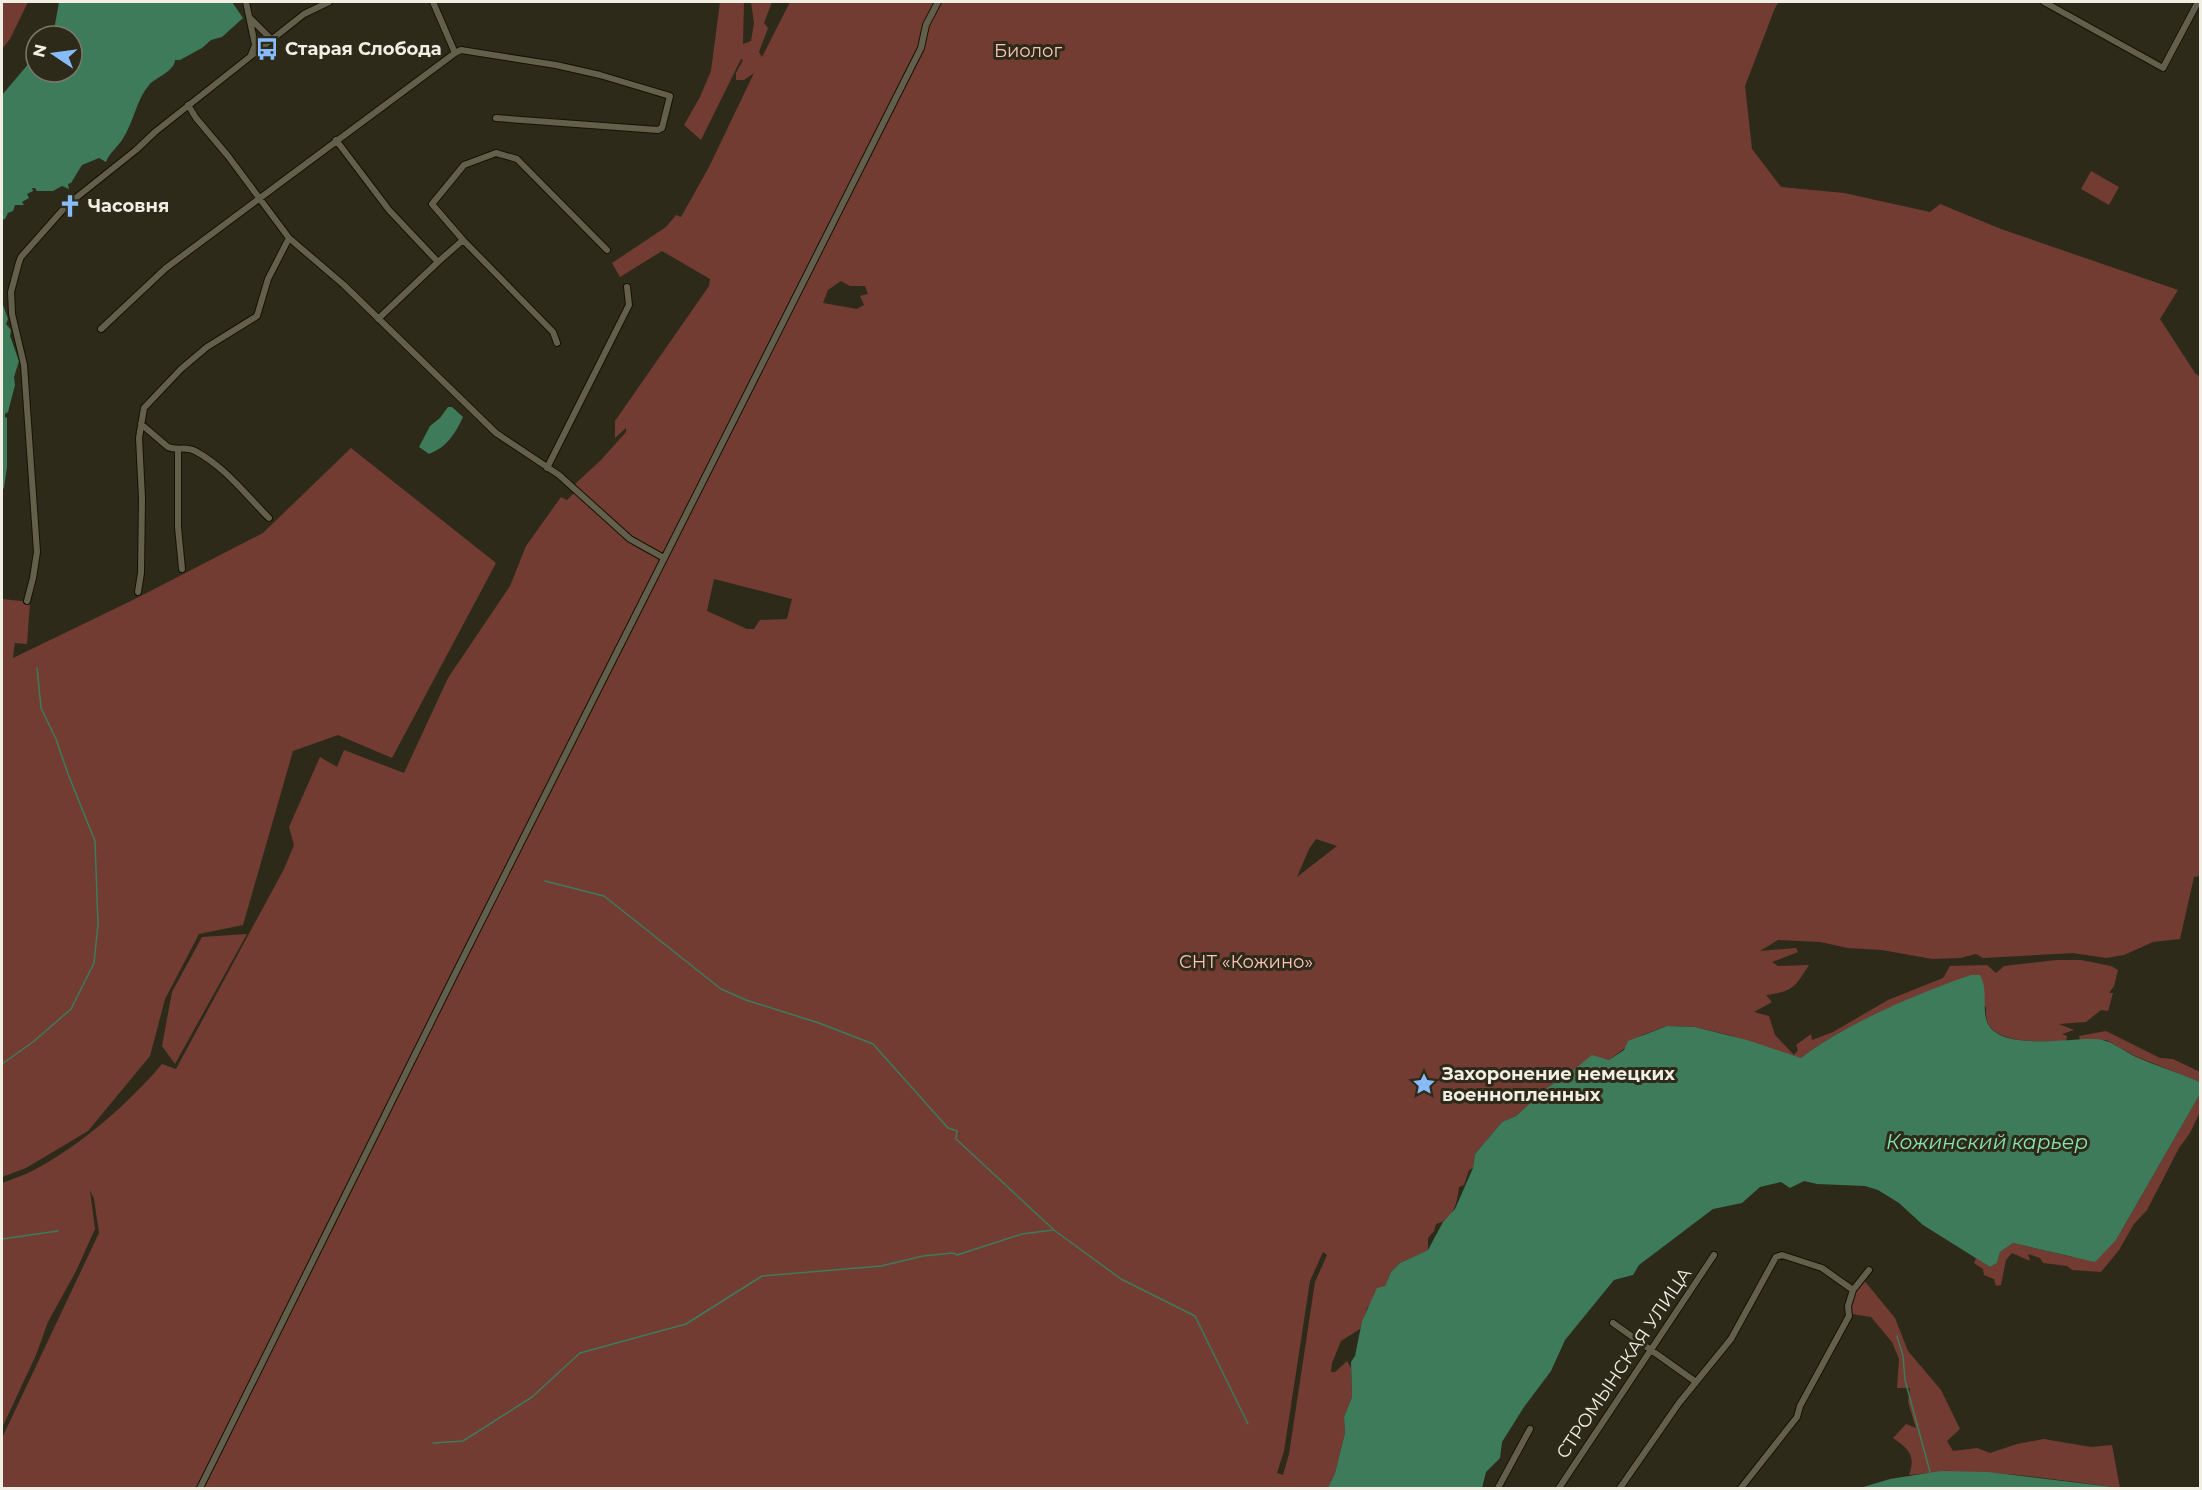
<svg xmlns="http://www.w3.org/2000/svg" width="2202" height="1490" viewBox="0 0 2202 1490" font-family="Montserrat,sans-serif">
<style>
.green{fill:#723c33;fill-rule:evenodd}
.water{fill:#3d7b5b}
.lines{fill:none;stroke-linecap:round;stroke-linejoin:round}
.stream{stroke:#3d7b5b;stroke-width:1.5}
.minor-casing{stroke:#161204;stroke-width:8}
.minor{stroke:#635f4d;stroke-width:6}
.labels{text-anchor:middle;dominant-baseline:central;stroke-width:6;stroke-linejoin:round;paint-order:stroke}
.poi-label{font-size:18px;font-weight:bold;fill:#f1efe4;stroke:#2e2a1a;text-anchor:start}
.park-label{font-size:18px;fill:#fdc4b8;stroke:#2e2a1a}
.street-label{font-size:18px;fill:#f1efe4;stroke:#2e2a1a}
.water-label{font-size:20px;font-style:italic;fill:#87e3b1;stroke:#2e2a1a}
</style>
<rect width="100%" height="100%" fill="#2e2a1a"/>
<path class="green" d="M2,2H28L10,39L2,49Z
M720,2H744L743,44L751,41L754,23L751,2H772L764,23L768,28L759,52L762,57L790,2H1779L1775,8L1745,86L1752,149L1781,187L1844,193L1930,212L1940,204L2001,229L2178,290L2160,319L2195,373L2200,377V876L2194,877L2180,939L2153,942L2124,955L2106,958L2073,953L1983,958L1976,954L1960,958L1932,959L1882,950L1848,948L1820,942L1778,940L1760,951L1796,948L1798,952L1772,962L1778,966L1809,965C1794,988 1794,991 1766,995L1772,1002L1754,1012L1769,1016L1775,1035L1794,1055L1798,1050L1796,1045L1811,1034L1812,1040L1833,1032L1888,1000L1943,978L1950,966L1987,965L1996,973L2004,966L2057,960H2081L2111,966L2118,970L2114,986L2109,993H2113L2108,1011L2101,1010L2086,1022L2059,1024L2074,1030L2062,1034L2067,1036L2066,1041C2045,1041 2002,1045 1989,1025C1986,1021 1986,1013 1986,1007L1938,988C1893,1005 1839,1029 1801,1058L1729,1035L1695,1027L1667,1026L1642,1035L1609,1060L1592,1056L1565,1077L1548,1087L1516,1116L1502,1122L1475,1154L1473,1168L1469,1170L1464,1185L1459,1187C1457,1203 1454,1219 1436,1224L1434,1231L1428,1238V1250L1400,1263L1391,1272L1385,1286L1367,1308L1360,1329L1341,1341L1332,1363L1331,1372H1335L1347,1361L1351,1368L1352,1397L1344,1417L1345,1433L1335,1473L1328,1488H2V1438L99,1233L94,1199L90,1190L95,1229L76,1271L48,1322L36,1355L2,1428V1183C13,1179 25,1175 36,1169C83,1143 127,1105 162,1064L176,1069L284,869L294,845L289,827L320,757L337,767L344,750L404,773L448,678L510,586L526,546L561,497L567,500L579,488L575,484L601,460L626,432V428L615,438V421L709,286L710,279L662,251L620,277L612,263L666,227L676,215L681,217L709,167L754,73L744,80H736V73L743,60L741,59L701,140L684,125L700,97L711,71ZM841,281L850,286H865L868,294L860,296L864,305L857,309L823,303L828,290ZM714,579L792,599L787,619L760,620L754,629H747L707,611ZM1316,839L1337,846L1297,877L1309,849ZM1323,1252L1327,1255L1315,1282L1289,1454L1283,1475L1277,1473L1284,1451L1310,1281Z
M2091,171L2119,187L2109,205L2081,189Z
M351,448L496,563L392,758L338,735L293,751L243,925L199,934L165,999L150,1056L88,1131L26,1168L2,1177V599L30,602L27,644L15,643V641L13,658L135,599L263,533Z
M247,934L175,1064L162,1046L172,992L202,937Z
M2106,1031L2160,1058L2173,1059L2200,1072V1082L2135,1056L2106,1040H2080L2079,1036Z
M2200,1094V1112L2190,1133L2179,1148L2147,1210L2134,1224L2119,1250L2101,1272L2072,1270L2067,1266L2043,1263L2040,1258L2028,1254L2030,1261L2012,1253L2006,1260L2001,1285L1996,1286L1994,1279L1984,1275L1983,1269L1974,1263L1976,1258L1990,1267L1997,1263L2000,1252L2013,1243L2072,1257L2116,1240Z
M1863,1279L1895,1318L1908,1351L1941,1390L1960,1429L1947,1441L1953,1451L1977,1448L1990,1453L2017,1444L2044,1439L2091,1447L2112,1445L2120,1488C2050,1479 1979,1466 1909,1475C1916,1456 1909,1449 1893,1438L1906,1424L1916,1428L1908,1402L1910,1388H1897L1899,1359L1892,1342L1871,1317L1852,1314C1850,1301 1855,1290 1863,1279Z"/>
<path class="water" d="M59,2H232L243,18L222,37L211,40L202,48L180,60H175C174,72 156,77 149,85C136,100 134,122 122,140C116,149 110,152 106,162L99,158L82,165L71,183L68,184L69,189L62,186L53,191H37L35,188H32L33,191L27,194L29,198L22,202L24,205H15L13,211L8,213L5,219L2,220V95L36,55V72H72V36H49L54,30Z
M2,302L8,319L6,324L11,330L10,336L19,361L14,377L15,385L8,412L5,414V417L7,418V467L4,488L2,490Z
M448,407H452L463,417C455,434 447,447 429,454L419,447L430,426L440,418Z
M1971,975H1980C1989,991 1981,1010 1988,1024C2002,1051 2069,1038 2094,1039C2110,1039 2122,1050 2136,1057C2157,1066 2179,1073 2200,1082V1094L2116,1240L2095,1262L2013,1243L2000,1252L1997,1263L1990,1267L1923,1225L1899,1203L1878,1190L1865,1186L1817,1184L1804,1181L1790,1188L1781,1182L1760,1187L1742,1203L1713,1209L1639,1265L1633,1275L1614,1280L1565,1340L1551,1371L1524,1407L1502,1442L1500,1458L1486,1472L1482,1488H1328L1335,1473L1345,1433L1344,1417L1352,1397L1351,1362L1355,1356L1362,1321L1377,1288L1385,1286L1391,1272L1400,1263L1428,1250L1443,1222L1455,1209L1473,1168L1475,1154L1502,1122L1516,1116L1548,1087L1565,1077L1592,1055L1609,1060L1624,1050L1628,1041L1667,1026L1695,1027L1747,1040L1801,1058C1847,1023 1916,994 1971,975Z
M1941,1471L1988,1472L2121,1488H1860L1890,1479Z"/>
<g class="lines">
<path class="stream" d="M545,881L604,896L721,989L746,1000L819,1023L873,1044L948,1128L957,1131L956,1139L1054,1230L1121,1279L1195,1316L1248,1424
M2,1064L33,1042L71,1009L94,963L98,924L95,841L68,774L56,739L41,708L37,668
M2,1239L58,1231
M1897,1336L1903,1356L1905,1380L1930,1472
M433,1443L463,1441L532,1397L580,1353L686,1324L762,1276L881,1266L923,1256L953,1253L957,1255L1022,1234L1053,1230"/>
<g class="minor-casing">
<path id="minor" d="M246,2L255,45L251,55
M433,2L455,53L461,50L556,65L600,75L670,96L662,128L658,130L496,118
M2044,2L2163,68L2198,2
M251,19L271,39
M188,105L196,118L228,156L289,238L344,285L496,433L559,475L630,539L664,558
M336,140L389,210L438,262L378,319
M463,240L553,332L557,343
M438,262L463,240L432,204L464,165L496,153L517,159L607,250
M101,329L166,268L455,53
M141,424L168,447C177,451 185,446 195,451C224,466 246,495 269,518
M178,449V527L182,569
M547,468L629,305L627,287
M138,592L141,573L142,498L139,438L144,408L181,369L207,347L257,316L268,279L289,238
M27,601L33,578L37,552L24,365L12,314L11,292L19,262L21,257L67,205L136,150L155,132L304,14L329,2
M1613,1323L1696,1382
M200,1488C286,1317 369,1145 455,974C609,665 763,356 921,48L926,25L938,2
M1498,1488L1530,1429
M1559,1488L1714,1255
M1620,1488L1679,1403L1731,1339L1776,1257L1782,1255L1822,1268L1853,1290
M1741,1488L1797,1417L1800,1406L1849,1316L1848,1306L1853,1290L1869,1270"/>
</g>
<use href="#minor" class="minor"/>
</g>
<defs>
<g id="bus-bare" transform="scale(1.8)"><path d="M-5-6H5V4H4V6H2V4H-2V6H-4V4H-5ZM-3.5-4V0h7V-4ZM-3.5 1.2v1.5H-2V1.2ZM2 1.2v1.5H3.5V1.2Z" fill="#87bbfb" stroke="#2e2a1a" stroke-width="2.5" paint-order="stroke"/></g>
<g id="church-bare" transform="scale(1.8)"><path d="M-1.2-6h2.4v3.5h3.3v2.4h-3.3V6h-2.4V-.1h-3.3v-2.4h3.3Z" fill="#87bbfb" stroke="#2e2a1a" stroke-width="2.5" paint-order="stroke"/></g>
<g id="sight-bare" transform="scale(1.8)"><path d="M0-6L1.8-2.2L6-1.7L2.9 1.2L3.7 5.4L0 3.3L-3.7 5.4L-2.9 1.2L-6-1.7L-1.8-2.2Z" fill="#87bbfb" stroke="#2e2a1a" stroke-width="2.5" paint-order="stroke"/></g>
</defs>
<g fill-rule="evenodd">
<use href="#bus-bare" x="267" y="49"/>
<use href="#church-bare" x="70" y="206"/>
<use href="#sight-bare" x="1424" y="1084"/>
</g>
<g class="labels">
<g class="poi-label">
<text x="285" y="49">Старая Слобода</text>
<text x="88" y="206">Часовня</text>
<text x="1442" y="1074">Захоронение немецких<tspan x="1442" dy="21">военнопленных</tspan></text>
</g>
<g class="park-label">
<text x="1028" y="51">Биолог</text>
<text x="1246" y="962">СНТ «Кожино»</text>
</g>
<g class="street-label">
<text transform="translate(1624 1363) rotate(-56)">СТРОМЫНСКАЯ УЛИЦА</text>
</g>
<g class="water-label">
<text x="1987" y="1142">Кожинский карьер</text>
</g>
</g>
<rect width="2202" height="1490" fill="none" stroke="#f1efe4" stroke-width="6"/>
<g transform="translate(54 54) rotate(283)"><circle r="28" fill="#2e2a1a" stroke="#7c796b" stroke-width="1.5"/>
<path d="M0-4.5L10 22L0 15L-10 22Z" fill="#87bbfb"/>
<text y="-9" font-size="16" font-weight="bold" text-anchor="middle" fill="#f1efe4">N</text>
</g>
</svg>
